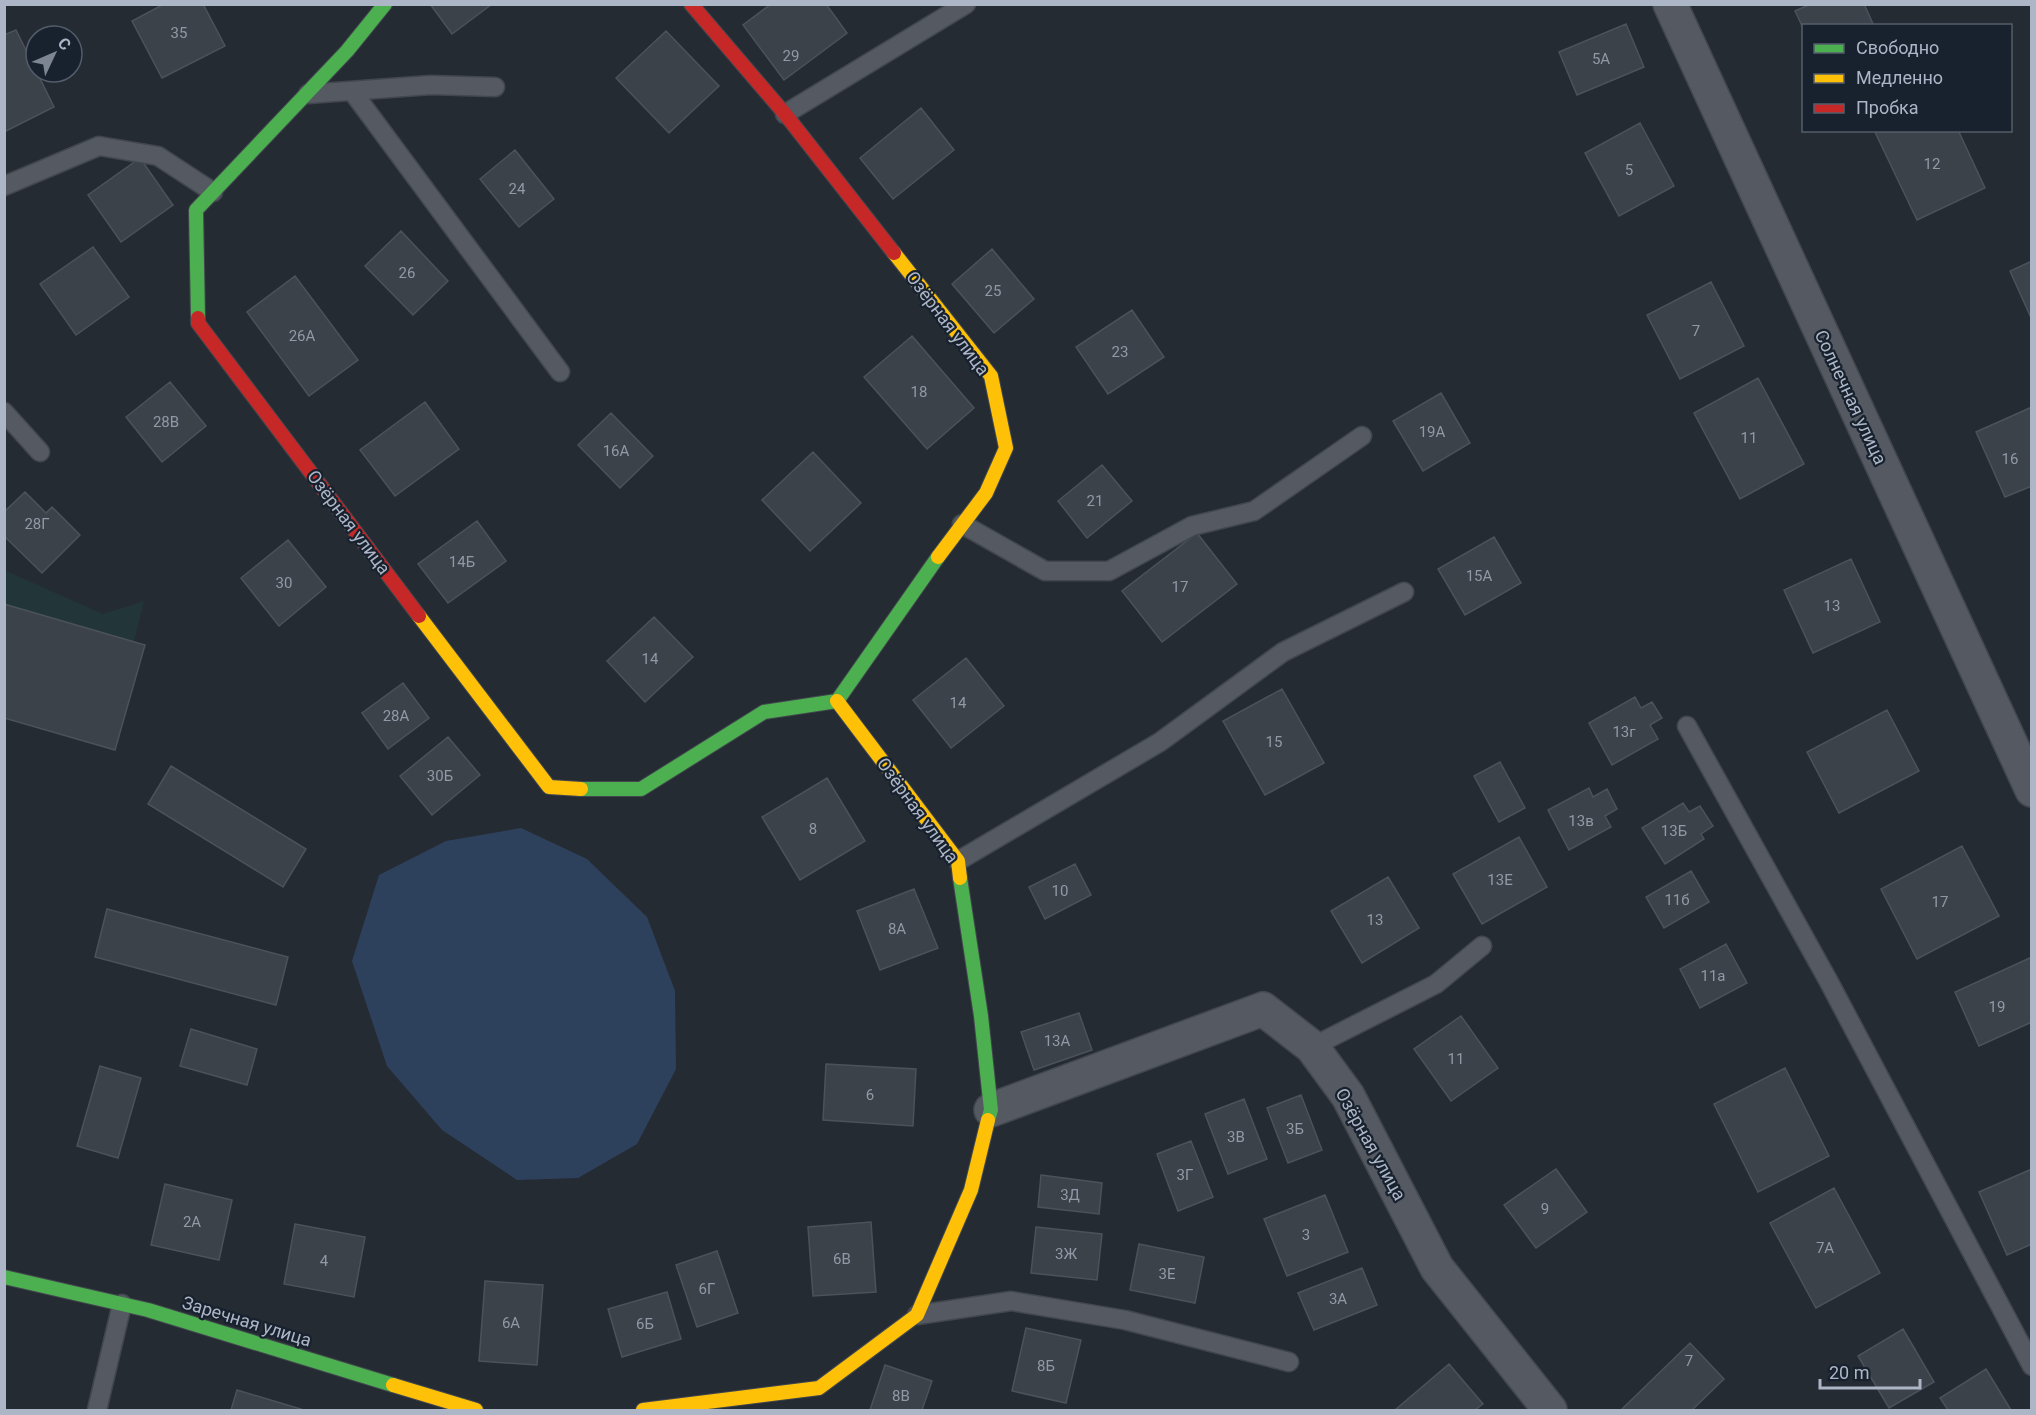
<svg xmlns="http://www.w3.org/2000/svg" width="2036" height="1415" viewBox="0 0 2036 1415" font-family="Roboto,sans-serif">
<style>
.green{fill:#223539}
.water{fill:#2e415c}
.building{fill:#3c4249;stroke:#4c525c;stroke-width:1.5}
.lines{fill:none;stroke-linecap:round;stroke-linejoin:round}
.lane-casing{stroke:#42474e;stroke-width:21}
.street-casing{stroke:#42474e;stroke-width:36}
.fast-casing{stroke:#42474e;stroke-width:16}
.slow-casing{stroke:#42474e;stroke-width:16}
.jam-casing{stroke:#42474e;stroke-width:16}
.lane{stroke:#545962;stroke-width:18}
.street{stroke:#545962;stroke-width:33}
.fast{stroke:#4caf50;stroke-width:14}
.slow{stroke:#ffc107;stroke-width:14}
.jam{stroke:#c62828;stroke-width:14}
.labels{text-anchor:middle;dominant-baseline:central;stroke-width:4.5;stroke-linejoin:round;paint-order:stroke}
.number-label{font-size:15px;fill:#9199a7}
.street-label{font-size:18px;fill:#adb6c6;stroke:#18212e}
</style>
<rect width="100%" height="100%" fill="#252b33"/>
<path class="green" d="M4,570L103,614L144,601L130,657L5,609Z"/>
<path class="water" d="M521,828L587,859L647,917L675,991L676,1069L637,1144L578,1178L517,1180L442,1130L387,1066L352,961L379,875L446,841Z"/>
<path class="building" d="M164,4H203L225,46L162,78L132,21Z
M430,4H492L452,34Z
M771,4H826L847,33L784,80L743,25Z
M1811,4H1864L1874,26H1804V30L1795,11Z
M1626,24L1644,67L1577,95L1559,52Z
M16,30L54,107L4,132V35Z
M666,31L719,86L669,133L616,78Z
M921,108L954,150L893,199L860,158Z
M1640,123L1674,186L1619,216L1585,153Z
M1874,130H1958L1985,188L1917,220Z
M515,150L554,199L519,227L480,179Z
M140,158L173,205L121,242L88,195Z
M401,231L448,281L413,315L365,266Z
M93,247L129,297L76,335L40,284Z
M992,249L1034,299L994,333L952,284Z
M2032,261V320L2010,271Z
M295,276L358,360L309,396L247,312Z
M1711,282L1744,346L1680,379L1647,315Z
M1132,310L1164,357L1108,394L1076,347Z
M912,336L974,408L927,449L864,377Z
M1758,378L1804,464L1740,499L1694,413Z
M170,382L206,426L162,462L126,417Z
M1441,393L1470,443L1423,471L1393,421Z
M425,402L459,449L395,496L360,450Z
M2032,407V486L2005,497L1976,432Z
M611,413L653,456L620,488L578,445Z
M813,452L861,503L810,551L762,500Z
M1102,465L1132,501L1087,538L1058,501Z
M25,492L46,513L52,507L80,535L42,573L4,536V512Z
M477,521L506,561L448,603L418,564Z
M1197,533L1237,584L1162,642L1122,591Z
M1494,537L1521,583L1465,615L1438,569Z
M288,540L326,587L279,626L241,578Z
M1851,559L1880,622L1813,653L1784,590Z
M4,604L145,645L115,750L4,718Z
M654,617L693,657L645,702L607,661Z
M966,658L1004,706L951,748L913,700Z
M403,683L429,718L388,749L362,713Z
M1282,689L1324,763L1265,795L1223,721Z
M1635,697L1641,708L1652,702L1662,718L1650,725L1658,739L1612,765L1589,723Z
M1887,710L1919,771L1839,813L1807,752Z
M448,737L480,775L432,815L400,776Z
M1500,762L1525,808L1499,822L1474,776Z
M171,766L306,849L283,887L148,804Z
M827,778L865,841L800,880L762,817Z
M1589,788L1593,797L1607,789L1617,809L1605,816L1611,827L1569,850L1548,810Z
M1683,803L1689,812L1700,806L1713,826L1701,834L1704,839L1665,864L1642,828Z
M1519,837L1547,887L1482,924L1453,874Z
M1962,846L1999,916L1917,959L1881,889Z
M1075,864L1091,895L1045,919L1029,887Z
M1691,871L1709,902L1664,928L1646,897Z
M1388,877L1419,928L1362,963L1331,911Z
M914,889L938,948L880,970L857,911Z
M107,909L288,957L276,1005L95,957Z
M1726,944L1747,983L1700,1008L1680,969Z
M2032,957V1022L1979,1046L1955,992Z
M1079,1013L1092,1050L1034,1070L1021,1032Z
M1461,1016L1498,1068L1451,1101L1414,1049Z
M191,1029L257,1049L247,1085L180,1066Z
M826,1064L916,1069L913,1126L823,1120Z
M100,1066L141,1078L118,1158L77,1146Z
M1785,1068L1829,1156L1758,1192L1714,1104Z
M1301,1095L1322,1150L1288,1163L1267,1108Z
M1244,1099L1267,1159L1228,1174L1205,1114Z
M1191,1141L1213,1197L1178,1211L1157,1154Z
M1556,1169L1587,1212L1536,1248L1504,1205Z
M2032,1169V1244L2007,1255L1979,1192Z
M1041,1175L1102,1183L1099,1214L1038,1207Z
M165,1184L232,1200L219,1260L151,1245Z
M1834,1188L1880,1273L1816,1308L1770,1223Z
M1325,1195L1348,1252L1287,1276L1264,1219Z
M871,1222L876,1292L813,1296L808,1227Z
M295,1224L365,1237L354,1297L284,1284Z
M1036,1227L1102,1234L1097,1280L1031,1273Z
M1139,1244L1204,1257L1195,1303L1130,1290Z
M717,1251L738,1313L697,1327L676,1265Z
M1362,1268L1377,1305L1314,1330L1298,1293Z
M485,1281L543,1285L537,1365L479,1361Z
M667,1292L681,1339L622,1357L608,1309Z
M1026,1328L1081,1340L1066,1403L1012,1391Z
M1903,1329L1934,1382L1889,1408L1858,1356Z
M1690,1343L1724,1379L1692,1410H1621Z
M1449,1364L1483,1404L1475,1410H1395Z
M885,1365L932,1381L922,1410H870Z
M1986,1369L2011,1410H1948L1940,1398Z
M237,1390L304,1410H231Z"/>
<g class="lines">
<g class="lane-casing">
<path id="lane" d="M352,91L560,372
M308,94L431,85L495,87
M785,114L966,4
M4,186L99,146L158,156L213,192
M4,412L40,452
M962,524L1045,571H1109L1192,526L1254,511L1362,436
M1687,726L1829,982L2032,1366
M958,861L1160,742L1283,652L1404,592
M1312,1047L1436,984L1482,946
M917,1315L1011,1301L1125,1320L1289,1362
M97,1410L122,1304"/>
</g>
<g class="street-casing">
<path id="street" d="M1670,4L2032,790
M991,1110L1263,1009L1312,1047L1348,1096L1437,1268L1550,1410"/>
</g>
<g class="fast-casing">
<path id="fast" d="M198,318L196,210L347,51L385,4
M581,789H641L764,712L837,701L938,557
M960,878L981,1016L991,1110L988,1120
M4,1277L148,1310L393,1385"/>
</g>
<g class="slow-casing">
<path id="slow" d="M894,253L991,376L1006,448L986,493L938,557
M419,616L549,787L581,789
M837,701L958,861L960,878
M393,1385L476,1410
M643,1410L819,1388L917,1315L971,1190L988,1120"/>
</g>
<g class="jam-casing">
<path id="jam" d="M691,4L785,114L894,253
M198,318V323L419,616"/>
</g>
<use href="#lane" class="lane"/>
<use href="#street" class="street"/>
<use href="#fast" class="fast"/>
<use href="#slow" class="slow"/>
<use href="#jam" class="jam"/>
</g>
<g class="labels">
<g class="number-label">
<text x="179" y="33">35</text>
<text x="791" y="56">29</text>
<text x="1601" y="59">5А</text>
<text x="1932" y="164">12</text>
<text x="1629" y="170">5</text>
<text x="517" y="189">24</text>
<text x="407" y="273">26</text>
<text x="993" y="291">25</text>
<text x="1696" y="331">7</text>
<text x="302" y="336">26А</text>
<text x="1120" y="352">23</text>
<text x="919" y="392">18</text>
<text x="166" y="422">28В</text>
<text x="1432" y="432">19А</text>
<text x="1749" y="438">11</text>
<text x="616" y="451">16А</text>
<text x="2010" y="459">16</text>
<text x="1095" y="501">21</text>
<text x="37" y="524">28Г</text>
<text x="462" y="562">14Б</text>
<text x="1479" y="576">15А</text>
<text x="284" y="583">30</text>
<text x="1180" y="587">17</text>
<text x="1832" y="606">13</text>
<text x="650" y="659">14</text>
<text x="958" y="703">14</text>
<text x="396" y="716">28А</text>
<text x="1624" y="732">13г</text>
<text x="1274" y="742">15</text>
<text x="440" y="776">30Б</text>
<text x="1581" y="821">13в</text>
<text x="813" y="829">8</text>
<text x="1674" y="831">13Б</text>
<text x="1500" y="880">13Е</text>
<text x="1060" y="891">10</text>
<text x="1677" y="900">11б</text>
<text x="1940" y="902">17</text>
<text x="1375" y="920">13</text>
<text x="897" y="929">8А</text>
<text x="1713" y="976">11а</text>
<text x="1997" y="1007">19</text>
<text x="1057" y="1041">13А</text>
<text x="1456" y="1059">11</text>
<text x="870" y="1095">6</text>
<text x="1295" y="1129">3Б</text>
<text x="1236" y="1137">3В</text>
<text x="1185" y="1175">3Г</text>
<text x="1070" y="1195">3Д</text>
<text x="1545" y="1209">9</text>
<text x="192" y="1222">2А</text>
<text x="1306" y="1235">3</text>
<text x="1825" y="1248">7А</text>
<text x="1066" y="1254">3Ж</text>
<text x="842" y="1259">6В</text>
<text x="324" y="1261">4</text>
<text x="1167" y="1274">3Е</text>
<text x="707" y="1289">6Г</text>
<text x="1338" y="1299">3А</text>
<text x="511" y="1323">6А</text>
<text x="645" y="1324">6Б</text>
<text x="1689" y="1361">7</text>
<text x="1046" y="1366">8Б</text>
<text x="901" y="1396">8В</text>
</g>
<g class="street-label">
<text transform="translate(948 323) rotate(53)">Озёрная улица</text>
<text transform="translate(1851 397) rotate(65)">Солнечная улица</text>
<text transform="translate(349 522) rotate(53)">Озёрная улица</text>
<text transform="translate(918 810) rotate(54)">Озёрная улица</text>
<text transform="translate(1371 1144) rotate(61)">Озёрная улица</text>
<text transform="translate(247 1321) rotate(17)">Заречная улица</text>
</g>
</g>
<rect width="2036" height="1415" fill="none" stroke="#adb6c6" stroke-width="12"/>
<rect x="1802" y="24" width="210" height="108" fill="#18212e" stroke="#545d6b" stroke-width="1.5"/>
<rect x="1814" y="44" width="30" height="9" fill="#4caf50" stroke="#545d6b" stroke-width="1.5"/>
<text x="1856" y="54" font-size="18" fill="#adb6c6">Свободно</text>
<rect x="1814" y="74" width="30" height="9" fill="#ffc107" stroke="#545d6b" stroke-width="1.5"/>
<text x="1856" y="84" font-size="18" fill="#adb6c6">Медленно</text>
<rect x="1814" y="104" width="30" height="9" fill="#c62828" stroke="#545d6b" stroke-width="1.5"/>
<text x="1856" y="114" font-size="18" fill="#adb6c6">Пробка</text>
<g transform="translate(54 54) rotate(46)"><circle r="28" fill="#18212e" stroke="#545d6b" stroke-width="1.5"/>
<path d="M0-4.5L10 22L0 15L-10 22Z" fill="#7d8593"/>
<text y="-9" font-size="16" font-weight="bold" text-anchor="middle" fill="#adb6c6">С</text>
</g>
<path d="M1820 1379v9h100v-9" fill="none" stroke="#adb6c6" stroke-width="3"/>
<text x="1829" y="1379" font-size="18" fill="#adb6c6" stroke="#18212e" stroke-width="4.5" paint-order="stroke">20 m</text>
</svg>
